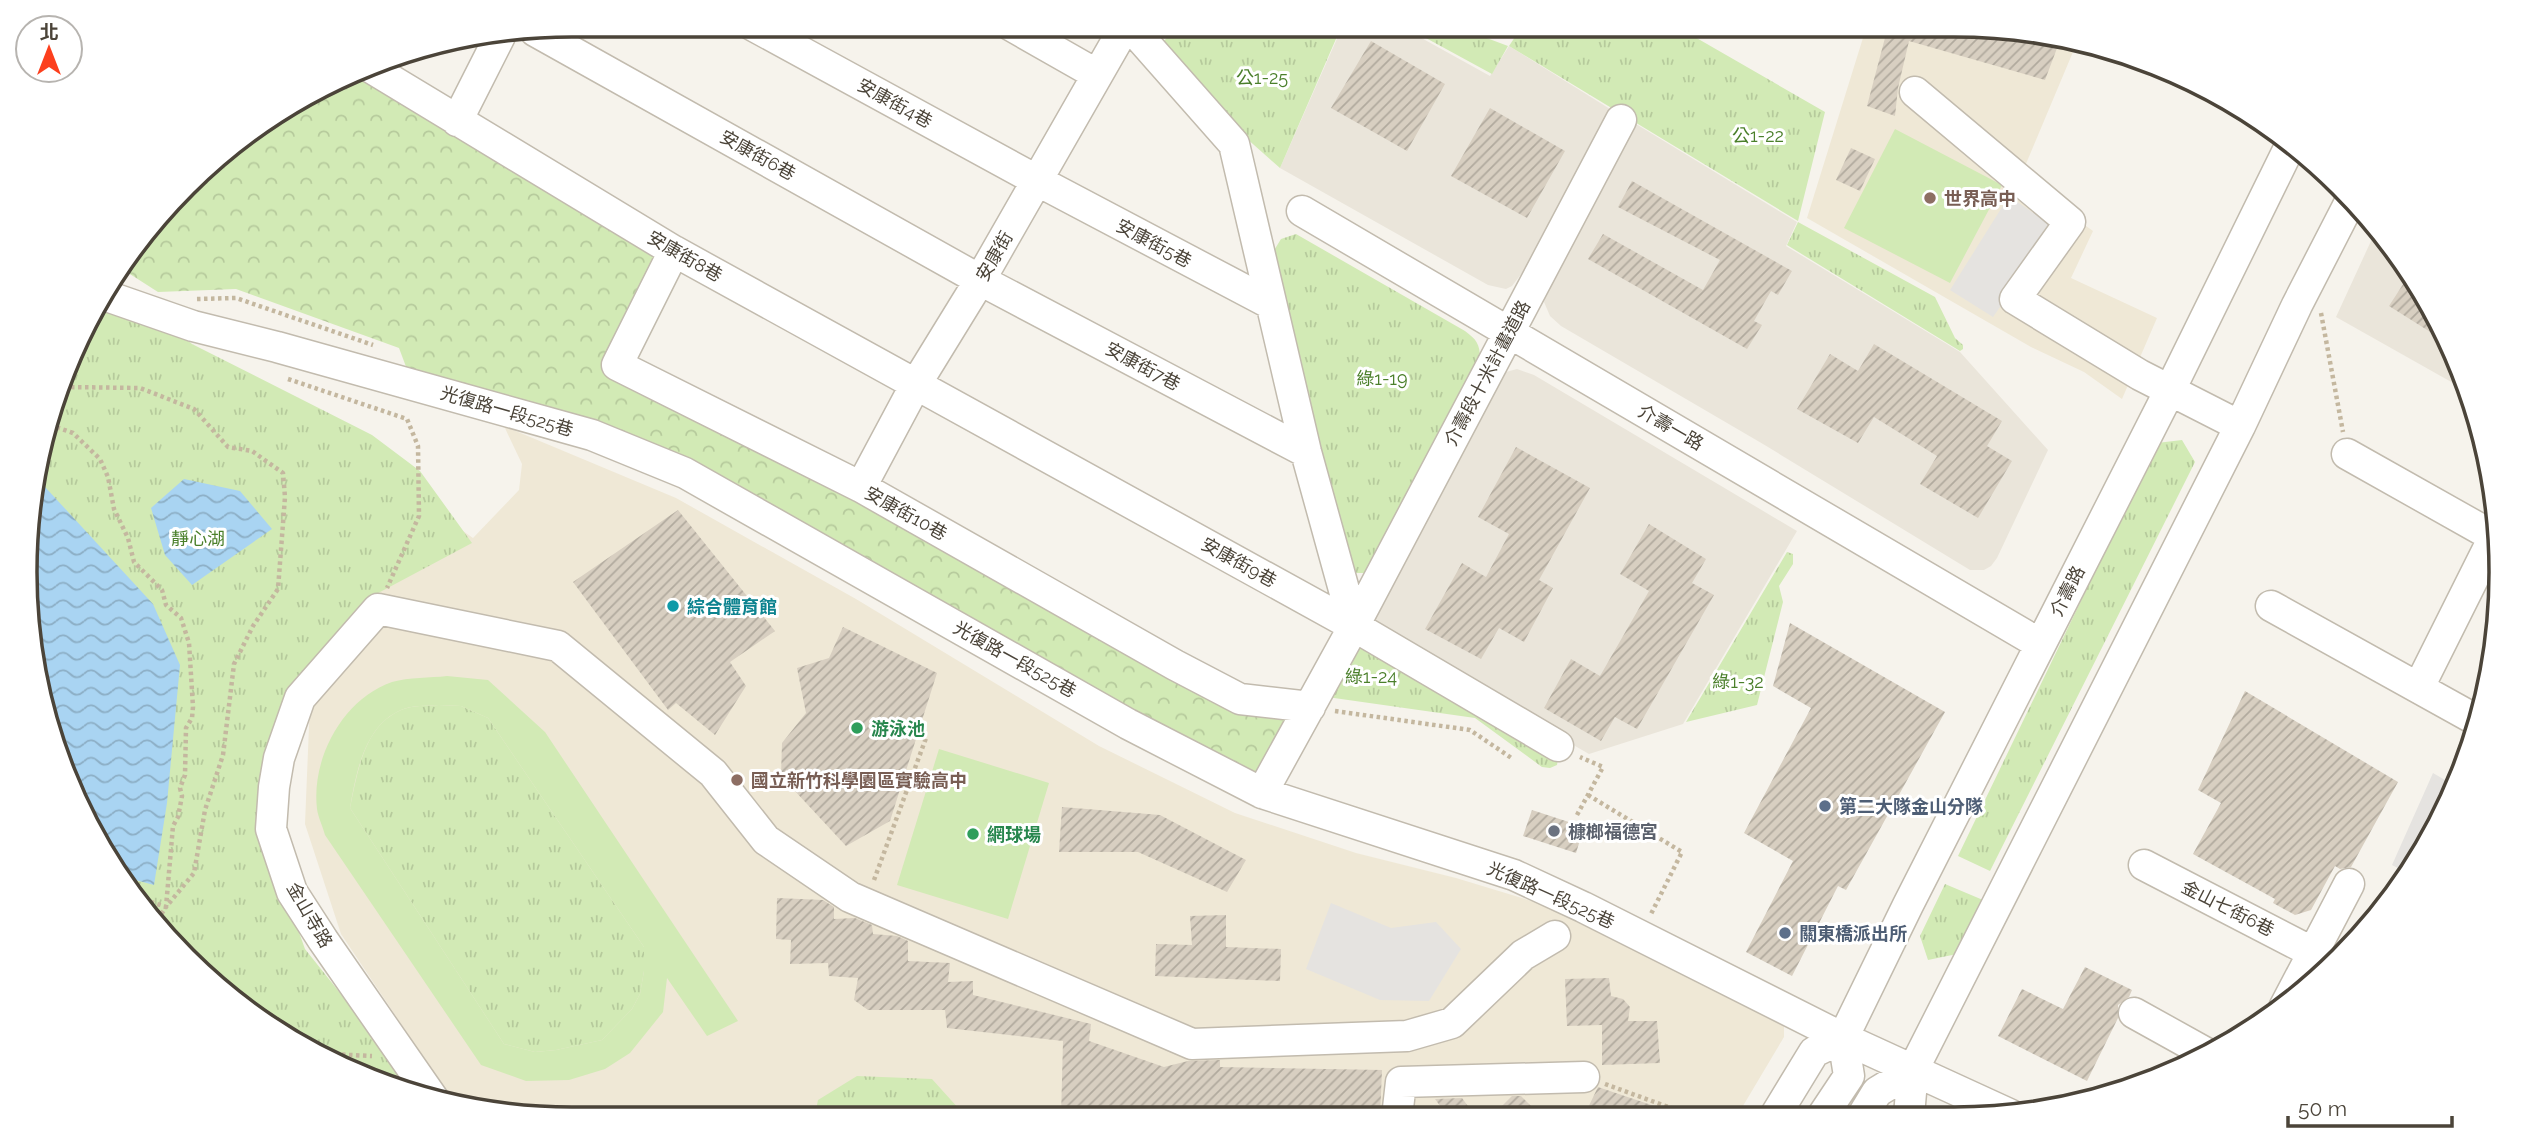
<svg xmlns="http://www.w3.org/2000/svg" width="2526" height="1144" viewBox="0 0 2526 1144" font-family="Raleway,'Noto Sans TC',sans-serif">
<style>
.residential{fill:#eae5da}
.education{fill:#efe8d6}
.grass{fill:url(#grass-tufts)}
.forest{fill:url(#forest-crowns)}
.pitch{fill:#d2eab5;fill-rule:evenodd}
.parking{fill:#e5e3e0}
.water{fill:url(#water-waves)}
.building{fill:url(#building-hatch)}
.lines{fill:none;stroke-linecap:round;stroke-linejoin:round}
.minor-casing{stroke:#c2bbae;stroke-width:33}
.path{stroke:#c4b79f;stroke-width:4.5;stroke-dasharray:3.5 3.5;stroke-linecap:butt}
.minor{stroke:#fff;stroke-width:30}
.education-dot{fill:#8d6e63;stroke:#fff;stroke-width:2.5}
.culture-dot{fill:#0f9aa8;stroke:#fff;stroke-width:2.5}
.leisure-dot{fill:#2e9e5b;stroke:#fff;stroke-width:2.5}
.service-dot{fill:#5c6f8a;stroke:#fff;stroke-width:2.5}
.worship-dot{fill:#6b7280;stroke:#fff;stroke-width:2.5}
.labels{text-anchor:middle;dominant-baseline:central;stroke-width:6;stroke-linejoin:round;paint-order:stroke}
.park-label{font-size:18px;fill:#4a7f2a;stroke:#fff}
.street-label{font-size:18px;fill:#4b4439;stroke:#fff}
.education-label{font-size:18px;font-weight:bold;fill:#785e54;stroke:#fff;text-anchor:start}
.culture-label{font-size:18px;font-weight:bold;fill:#0d838f;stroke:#fff;text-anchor:start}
.leisure-label{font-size:18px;font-weight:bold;fill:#27864d;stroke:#fff;text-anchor:start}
.service-label{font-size:18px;font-weight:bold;fill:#4e5e75;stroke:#fff;text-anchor:start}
.worship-label{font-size:18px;font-weight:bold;fill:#5b616d;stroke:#fff;text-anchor:start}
.rim{fill:none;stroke:#4b4439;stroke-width:3.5}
</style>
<defs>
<pattern id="grass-tufts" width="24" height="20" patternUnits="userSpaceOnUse" patternTransform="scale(1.75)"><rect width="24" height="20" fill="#d2eab5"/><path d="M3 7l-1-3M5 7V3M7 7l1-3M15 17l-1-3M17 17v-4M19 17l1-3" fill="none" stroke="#b6ca9c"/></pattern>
<pattern id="forest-crowns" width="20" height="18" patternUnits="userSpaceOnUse" patternTransform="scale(1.75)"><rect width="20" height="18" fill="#d2eab5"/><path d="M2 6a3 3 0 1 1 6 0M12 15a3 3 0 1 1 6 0" fill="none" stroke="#b6ca9c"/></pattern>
<pattern id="water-waves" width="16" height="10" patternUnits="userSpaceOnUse" patternTransform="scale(1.75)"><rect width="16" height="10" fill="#a9d4f2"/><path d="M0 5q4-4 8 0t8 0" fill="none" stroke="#8caec5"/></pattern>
<pattern id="building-hatch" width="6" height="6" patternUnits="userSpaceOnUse" patternTransform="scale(1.75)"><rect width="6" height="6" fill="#d8cfc1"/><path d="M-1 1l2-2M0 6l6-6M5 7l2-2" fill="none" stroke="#b1aa9e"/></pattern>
</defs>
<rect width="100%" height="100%" fill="#f6f3ec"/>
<path class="residential" d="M1343,25H1398L1490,76L1509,46L1610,109L1525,269L1512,286L1506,289L1488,285L1280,168Z
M1636,124L1797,222L1786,246L1960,352L2048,450L1997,558L1991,566L1984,570H1970L1763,444L1561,326L1550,316L1544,302L1547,291Z
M2377,228L2409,268L2460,362L2469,392L2336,317Z
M1517,369L1534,375L1797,531L1683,724L1589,754L1376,631L1371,618L1502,377L1506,372Z"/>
<path class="education" d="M1867,25H1954L2060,35L2078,40L2020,178L2093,231L2071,278L2157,318L2122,399L2084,372L2031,347L1807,218Z
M504,426L676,498L856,599L1099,746L1235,813L1356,853L1456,878L1538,903L1784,1021V1037L1737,1116L572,1119L456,1106L341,934L305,824L310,702L406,491L473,538L519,490L522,464Z"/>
<path class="grass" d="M1178,25H1342L1280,168L1245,137L1164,41Z
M1402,25H1452L1508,46L1492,74Z
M1523,25H1674L1825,112L1798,221L1509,46Z
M1798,222L1935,297L1955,338L1963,345V349L1960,351L1787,245Z
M1296,234L1465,331C1476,339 1480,344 1480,358L1365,573H1351L1273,252L1281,239Z
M112,280L192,344L372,435L420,471L472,543L367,599L280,709L268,846L305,949L395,1062L411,1093L363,1078L211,984L98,845L35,678L25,572L35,466L98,298Z
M2182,440L2195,462L1990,871L1958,856L2157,443Z
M1787,552L1793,554V564L1779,586L1783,602L1757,705L1686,722Z
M1369,644L1558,759L1557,765L1550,768L1542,767L1475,718L1327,697L1355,648Z
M439,705L461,706L488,718L644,947V971L640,994L632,1009L602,1040L556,1050L535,1052L504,1044L350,808C357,773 364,726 401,710C412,705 428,706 439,705Z
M1945,884L1983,900L1957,954L1928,960L1920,936Z
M857,1076L932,1079L960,1110H986L994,1118L814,1119L818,1100Z"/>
<path class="forest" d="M356,72L662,258L606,369L1297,711L1261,784L830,547L408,372L399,348L236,289L158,292L122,269L211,160L299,98Z"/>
<path class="pitch" d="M1895,129L2002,185L1950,283L1844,228Z
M447,676L488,680L545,732L738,1021L707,1036L667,978L663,1012L630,1053L605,1069L569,1080L526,1081L481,1065L325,835C323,827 318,817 317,809C311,758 343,699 392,682C409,677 430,678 447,676ZM439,705L461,706L488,718L644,947V971L640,994L632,1009L602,1040L556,1050L535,1052L504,1044L350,808C356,774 364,726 401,710C411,705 428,706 439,705Z
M939,749L1049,783L1008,919L897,885Z"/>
<path class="parking" d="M2009,196L2055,228L1993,317L1950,290Z
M2433,773L2457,787L2407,873L2392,865Z
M1331,903L1391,928L1436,922L1461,949L1429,1001L1380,1000L1306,969Z"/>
<path class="water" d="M34,475L153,604L180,665L167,803L154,885L124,877L98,845L35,678L25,572Z
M184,479L240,491L272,529L192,585L165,555L151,508Z"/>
<path class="building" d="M1871,24H1954L2062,35L2045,80L1909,41L1898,88L1895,116L1867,106L1886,34L1870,29Z
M1371,41L1445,84L1407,151L1331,108Z
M1490,108L1565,151L1527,218L1451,176Z
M1851,148L1875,159L1860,191L1836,180Z
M1632,181L1792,271L1778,295L1771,291L1754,321L1762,325L1747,349L1588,259L1603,234L1703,290L1720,260L1618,207Z
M2411,272L2428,304L2451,345L2389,306Z
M1874,344L2002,421L1987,446L2012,461L1978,518L1920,484L1937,456L1874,417L1858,443L1797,409L1830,354L1858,371Z
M1516,447L1590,488L1539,580L1553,588L1524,642L1499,628L1481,659L1425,629L1462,563L1486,577L1509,534L1478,517Z
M678,510L775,631L730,662L746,686L715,735L676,703L668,710L573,582Z
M1649,524L1706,559L1692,583L1714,595L1637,729L1615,717L1601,741L1544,708L1571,659L1600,676L1649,591L1620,574Z
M1790,623L1945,712L1846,890L1838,886L1792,976L1746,952L1793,861L1744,833L1811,708L1773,686Z
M843,627L937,673L890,821L846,846L781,776L782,743L806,713L797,668L829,658Z
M2245,691L2398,782L2351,867L2340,869L2335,866L2311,910L2295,915L2273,903L2275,899L2193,854L2221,803L2198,790Z
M1062,807L1160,815L1246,860L1227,892L1138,852H1059Z
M1532,810L1584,827L1576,853L1523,836Z
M777,898L823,900L834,907V919L855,918L872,925L873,934L897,936L908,941V961L950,963L948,982L973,981V995L1091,1024L1089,1041L1164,1067L1188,1061L1220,1060V1067L1382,1070L1380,1117L1061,1118L1063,1041L947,1028L945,1010H868L854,1000L858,978L829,976L828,963L790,964L791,940L776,939Z
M1226,915V947L1281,949L1280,981L1155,976L1156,944L1192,945L1190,916Z
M2085,967L2132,990L2129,997L2118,1005V1018L2087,1081L1998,1036L2022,989L2063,1009Z
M1609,978L1611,996L1623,999L1630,1007L1628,1021H1657L1660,1063L1602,1065V1025L1567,1026L1565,979Z
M1598,1087L1675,1113L1674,1116H1584Z
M1512,1096H1521L1541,1116H1492Z
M1462,1098L1476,1117H1448L1435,1099Z"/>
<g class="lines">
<g class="minor-casing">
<path id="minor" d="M752,25L1038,181L1271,304
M1010,25L1096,74
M1129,25L1234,144L1306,452L1354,626L1262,793
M535,31L980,280L1306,452
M368,66L674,251L1354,626L1558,746
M1915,92L2070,222L2015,299L2140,375L2240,426
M457,121L500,36
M1302,211L2040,644
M674,251L617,365L861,487L1175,665L1240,699L1310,707
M101,294L193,326L277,347L592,435L685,473L1128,724L1262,793L1514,875L1583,907L1843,1038L2011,1115
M2347,454L2498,539
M861,487L916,384L980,280L1126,25
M2271,606L2478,721
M1354,626L1621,120
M2419,687L2494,537
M2144,865L2312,952
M2284,1008L2349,884
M2134,1013L2206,1053
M434,1100L323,940L292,892L271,829L274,787L279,758L300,698L378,609L558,646L713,773L766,840L850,897L1192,1044L1407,1036L1452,1023L1523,955L1555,936
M1823,1115L1849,1076L1843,1038L1908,905L2170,390L2291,144
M1863,1115L1877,1092L1913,1070
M1909,1115L1913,1070L2240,426L2297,305L2352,198
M1775,1116L1814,1052L1843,1038
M1397,1117L1401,1082L1584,1077"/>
</g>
<path class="path" d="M197,299L236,298L373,345
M2321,313L2343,432
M288,379L407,419L418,446L419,516L387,588
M64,387L140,388L194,409L228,447L252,451L283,473L285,497L278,589L253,626L234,664L223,755L205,810L194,873L166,907L142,899
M50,425L73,433L100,459L108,477L114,509L128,538L134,562L162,590L166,605L181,618L189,643L193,707L192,718L186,728L185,775L180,788L182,796L178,817L173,826L166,907L158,919
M1335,711L1470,730L1513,759
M1588,795L1682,852L1650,916
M1577,815L1603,767L1580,757
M874,880L926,738
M199,969L331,1054L372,1056
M1605,1084L1693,1116"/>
<use href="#minor" class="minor"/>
</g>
<g class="education-dot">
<circle cx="1930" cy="198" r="7"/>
<circle cx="737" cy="780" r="7"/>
</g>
<circle class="culture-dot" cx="673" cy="606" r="7"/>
<g class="leisure-dot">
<circle cx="857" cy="728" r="7"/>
<circle cx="973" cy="834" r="7"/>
</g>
<g class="service-dot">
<circle cx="1825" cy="806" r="7"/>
<circle cx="1785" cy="933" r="7"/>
</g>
<circle class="worship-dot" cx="1554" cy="831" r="7"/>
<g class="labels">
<g class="park-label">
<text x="1262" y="77">公1-25</text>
<text x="1758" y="135">公1-22</text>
<text x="1382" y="378">綠1-19</text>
<text x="198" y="538">靜心湖</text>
<text x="1371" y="676">綠1-24</text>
<text x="1738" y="681">綠1-32</text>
</g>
<g class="street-label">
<text transform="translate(895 103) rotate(29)">安康街4巷</text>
<text transform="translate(758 155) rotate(29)">安康街6巷</text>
<text transform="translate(1154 243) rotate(28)">安康街5巷</text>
<text transform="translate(685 256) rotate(30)">安康街8巷</text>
<text transform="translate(994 256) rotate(-60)">安康街</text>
<text transform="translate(1143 366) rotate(28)">安康街7巷</text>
<text transform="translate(1487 373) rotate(-62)">介壽段十米計畫道路</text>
<text transform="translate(507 411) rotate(16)">光復路一段525巷</text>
<text transform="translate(1671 427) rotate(30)">介壽一路</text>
<text transform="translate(906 513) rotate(29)">安康街10巷</text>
<text transform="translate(1239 562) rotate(29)">安康街9巷</text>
<text transform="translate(2067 591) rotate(-63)">介壽路</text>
<text transform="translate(1015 659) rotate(29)">光復路一段525巷</text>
<text transform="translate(1551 895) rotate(24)">光復路一段525巷</text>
<text transform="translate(2228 908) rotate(27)">金山七街6巷</text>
<text transform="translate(310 915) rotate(60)">金山寺路</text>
</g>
<g class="education-label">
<text x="1944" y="198">世界高中</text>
<text x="751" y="780">國立新竹科學園區實驗高中</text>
</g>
<g class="culture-label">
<text x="687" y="606">綜合體育館</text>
</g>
<g class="leisure-label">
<text x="871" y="728">游泳池</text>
<text x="987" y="834">網球場</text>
</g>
<g class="service-label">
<text x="1839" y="806">第二大隊金山分隊</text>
<text x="1799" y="933">關東橋派出所</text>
</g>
<g class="worship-label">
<text x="1568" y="831">槺榔福德宮</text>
</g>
</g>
<path d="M0 0H2526V1144H0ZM572 37H1954A535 535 0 0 1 2489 572V572A535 535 0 0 1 1954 1107H572A535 535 0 0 1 37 572V572A535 535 0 0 1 572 37Z" fill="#fff" fill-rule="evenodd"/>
<path class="rim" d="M572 37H1954A535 535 0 0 1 2489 572V572A535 535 0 0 1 1954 1107H572A535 535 0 0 1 37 572V572A535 535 0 0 1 572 37Z"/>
<g transform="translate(49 49)"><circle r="33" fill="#ffffff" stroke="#b7b4b0" stroke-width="2"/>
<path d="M0-5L12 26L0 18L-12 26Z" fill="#fc3f1d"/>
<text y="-10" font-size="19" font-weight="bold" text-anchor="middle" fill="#4b4439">北</text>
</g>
<path d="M2288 1116v10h164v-10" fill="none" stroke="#4b4439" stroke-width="3.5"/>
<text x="2298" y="1116" font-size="21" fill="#4b4439" stroke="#ffffff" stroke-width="5" paint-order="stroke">50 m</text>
</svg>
